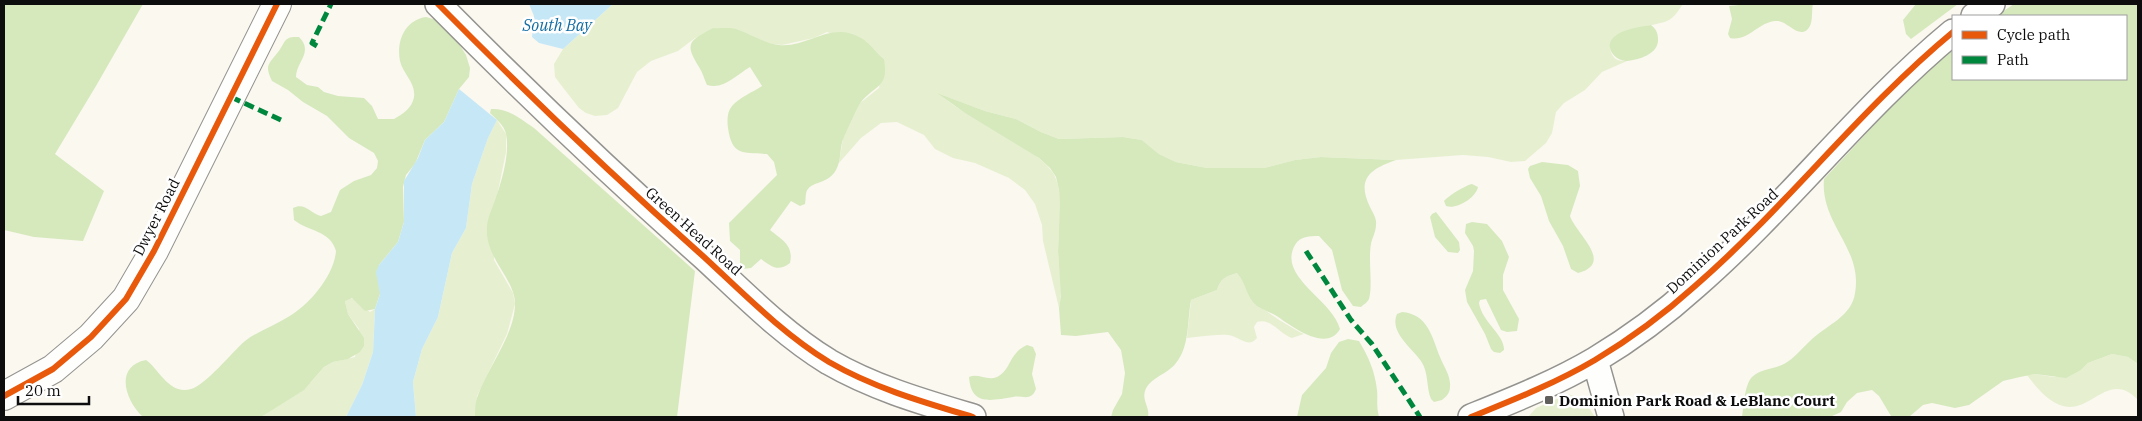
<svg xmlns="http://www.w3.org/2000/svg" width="2142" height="421" viewBox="0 0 2142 421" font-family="'IBM Plex Serif',serif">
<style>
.green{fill:#e6f0d0}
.forest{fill:#d6e9bd}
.water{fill:#c6e8f6}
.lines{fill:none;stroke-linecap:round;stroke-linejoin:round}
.minor-casing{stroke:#94938f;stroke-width:28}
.tertiary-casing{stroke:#94938f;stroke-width:30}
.minor{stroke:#fefefd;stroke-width:25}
.tertiary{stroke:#fefefd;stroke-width:28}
.quiet{stroke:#00873e;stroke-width:5;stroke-dasharray:10 5;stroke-linecap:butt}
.cycleway-casing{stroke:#fff;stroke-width:9}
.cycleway{stroke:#e8590c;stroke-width:6}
.poi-dot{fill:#605f5c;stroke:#fff;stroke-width:2}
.labels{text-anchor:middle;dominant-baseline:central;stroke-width:5;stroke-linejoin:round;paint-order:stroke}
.street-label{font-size:15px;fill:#0d0d0d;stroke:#fff}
.poi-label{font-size:15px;font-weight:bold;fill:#0d0d0d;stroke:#fff;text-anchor:start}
.water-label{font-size:16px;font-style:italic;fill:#126ca2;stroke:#fff}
</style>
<rect width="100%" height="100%" fill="#fbf8f0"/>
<path class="green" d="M613,4H1683C1678,11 1675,17 1667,21C1654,27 1596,29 1613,56C1616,61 1622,61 1627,61L1602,72L1585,90L1564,103L1556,112L1552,133L1546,143L1525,161L1511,162L1488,157L1463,155L1396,160L1321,157L1295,160L1264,168H1207L1176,162L1159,154L1142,140L1123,137L1059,139L1041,132L1016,119L985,111L939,94C948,101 957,108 967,114C989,128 1048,155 1056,179C1064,200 1059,225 1058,247C1058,267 1064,290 1059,308L1043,241L1042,225L1035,204L1025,190L1009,178L975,163L953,158L935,149L924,135L897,122L881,123L861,138L839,163L843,138L860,103L879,88L884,59L874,51L827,32L814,38L782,45L765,43L734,29L695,38L678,51L651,61L637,72L618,108L607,115L595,116L586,113L579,108L561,85L555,77L554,64L563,49Z
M497,120L506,134V152L497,196L494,260L513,293L515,304L507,334L477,396L475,417H416L413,382L422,349L438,317L452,253L466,228L472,184L488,138Z
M1237,273C1245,282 1244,288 1250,296C1258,308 1290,327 1304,334L1292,338C1279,334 1272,318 1257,322L1254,327L1257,338C1248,349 1239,336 1228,335C1215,334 1200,337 1187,338L1191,300L1217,290C1220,279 1226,276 1237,273Z
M349,298L354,299L370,312L375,309L373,352L362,385L346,417H261L311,382L324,367L333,362L355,357L359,329L348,314L345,301Z
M2112,354L2128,357L2138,364V400C2109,369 2091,414 2063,406C2048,402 2036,387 2027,375L2035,374L2054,377L2081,370L2088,363Z
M1568,394L1583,399L1595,417H1528L1536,408Z"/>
<path class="forest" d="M4,4H143L96,86L55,154L104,191L83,241L34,237L4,230Z
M1748,4H1813C1811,11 1814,24 1807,30C1797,38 1787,20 1776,21C1758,22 1748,42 1730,38L1728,34L1732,19L1729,6Z
M1916,4H1958L1911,39L1906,34L1903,20Z
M2014,4H2138V364L2128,357L2112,354L2088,363L2081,370L2066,378L2035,374L2020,377L2003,381L1969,405L1955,408L1932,403L1923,405L1909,417L1891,416L1879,396L1872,390L1857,393L1847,402L1841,412L1830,417H1742C1744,406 1744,386 1752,377C1760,369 1774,369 1784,364C1795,358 1803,347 1812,339C1827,325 1852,316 1855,293C1863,248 1820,224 1824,179L1887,111L1953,48V79H2126V16H1996Z
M426,17L437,20L456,39L466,55L470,68L469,77L459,89L444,122L425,140L415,164L406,175L403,187L404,222L398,242L379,265L380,294L375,309L365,311L352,298L345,301L348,314L364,338V346L360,352L348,359L333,362L324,367L304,390L261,417H143C125,401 114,366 146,360C160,370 169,395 191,389C206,385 232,352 245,341C258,331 274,326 288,317C309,305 334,276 336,251C330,230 309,232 294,220L293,208C305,202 310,213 321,216L331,212L340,190L354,181L371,175L377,168L378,161L374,153L349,138L327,116L303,102L288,90L272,81C264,65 269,64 278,52C286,42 283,36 299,37C314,52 296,62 296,77L307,85L318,87L324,92L338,96L364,98L372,106L378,119H394C403,114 412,108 414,97C416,83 403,74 400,61C396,41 405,20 426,17Z
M1651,25C1656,29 1658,33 1658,39C1659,54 1639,60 1627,61C1615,62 1603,46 1614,37C1622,29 1640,27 1651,25Z
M713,28C720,29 729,27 736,29C751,34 763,43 779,45C808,48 831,20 861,38C869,42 876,53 884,59C889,88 876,84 861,102C858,106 847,131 844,137C839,147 842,160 836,170C828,184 814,181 808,189C805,192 806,200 805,204L800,206L791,201L770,230C782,240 794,245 790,263C778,272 772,267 761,259L751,268L743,269L740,265V250L730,241L729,223L777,175L774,162L767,154C744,152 732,157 728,128C727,120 727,112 732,106C740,97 753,92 762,86L750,67C736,75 724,90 707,85C704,79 703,73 699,67C684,43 689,41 713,28Z
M937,93L985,111L1016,119L1041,132L1059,139L1123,137L1142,140L1159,154L1176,162L1207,168H1264L1295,160L1321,157L1396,160C1371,169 1356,178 1370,207C1373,213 1377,219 1376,225C1376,232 1372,238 1371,244C1368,260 1373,285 1369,299C1367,303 1364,304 1361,307L1353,306L1342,290L1332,250L1319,236C1310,236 1300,236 1295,245C1277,277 1332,299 1340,329C1326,354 1289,324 1275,315C1269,312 1262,309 1257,306C1246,297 1246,283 1237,273C1226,276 1220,279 1217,290L1191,300C1187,321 1190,346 1176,363C1167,375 1150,377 1145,391C1142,401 1150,408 1148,417H1111L1113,410L1122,394L1125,373L1121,350L1108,332L1076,336L1061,335L1059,308L1061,296L1058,251L1060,204L1059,190L1056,177L1050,168L1039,158L965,113Z
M491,109C508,108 521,119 534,128L695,271L677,417H475C475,410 475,402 478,395C488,367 515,334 515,304C515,278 484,258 487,226C488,216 493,207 496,197C502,180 510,153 506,134C504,125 496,119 490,113Z
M1542,162L1568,165L1578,171L1580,186L1570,216C1576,234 1615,263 1578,273L1571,269L1563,246L1549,221L1541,196L1530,178L1528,169L1530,166Z
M1472,184L1478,187C1476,198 1456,210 1446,206L1444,201C1448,196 1466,185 1472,184Z
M1436,212L1459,242L1460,250L1458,253L1448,252L1435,237L1430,217L1432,214Z
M1472,222L1487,224L1502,241L1509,257L1503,275V290L1519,319L1517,331L1507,332L1501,330L1486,299L1480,300L1479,303C1482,322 1505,335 1504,350L1500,353L1494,352L1491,349L1485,334L1467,302L1465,290L1473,271L1474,251L1473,246L1465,233L1466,224Z
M1402,312C1428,314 1432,337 1440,357C1444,367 1451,376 1450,387C1450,393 1446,397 1442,400L1434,402L1431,399C1426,387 1429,373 1421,361C1412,348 1389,332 1397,314Z
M1348,339L1359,341C1368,356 1375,371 1377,390C1378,400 1376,405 1379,417H1297L1302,395L1326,368L1331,353L1339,342Z
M1027,345L1033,347L1036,354L1032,374L1036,389C1031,402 1023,395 1013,397C992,400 971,407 969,377C978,373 987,381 997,377C1008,372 1009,360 1017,352C1019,349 1023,347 1027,345Z"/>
<path class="water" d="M529,4H613L563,49L539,43L532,37L534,16Z
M459,89L497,120L488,138L472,184L466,228L452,253L438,317L422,349L413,382L416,417H346L362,385L373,352L375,309L380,294L376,272L379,265L398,242L404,222V181L418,158L425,140L444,122Z"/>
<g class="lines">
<g class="minor-casing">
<path id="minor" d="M438,4C524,91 613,176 704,257C743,293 783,334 829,362C874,388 923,402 973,417
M1974,16L1992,4
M1595,360L1611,417
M1471,417C1513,400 1556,383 1595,360C1630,339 1664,314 1695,286C1786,207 1860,109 1953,32"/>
</g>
<g class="tertiary-casing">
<path id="tertiary" d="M4,396L53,369L91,337L126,299L154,251L277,4"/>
</g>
<use href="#minor" class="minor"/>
<use href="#tertiary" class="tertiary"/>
<path class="quiet" d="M317,46L312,43L331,4
M231,97L281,120
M1306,251L1351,320L1372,344L1420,417"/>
<g class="cycleway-casing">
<path id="cycleway" d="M438,4C524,91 613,176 704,257C743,293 783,334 829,362C874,388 923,402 973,417
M4,396L53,369L91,337L126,299L154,251L277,4
M1471,417C1513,400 1556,383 1595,360C1630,339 1664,314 1695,286C1786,207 1860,109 1953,32"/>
</g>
<use href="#cycleway" class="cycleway"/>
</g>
<rect class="poi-dot" x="1544" y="395" width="10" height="10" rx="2.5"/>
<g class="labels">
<g class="street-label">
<text transform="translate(156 217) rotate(-63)">Dwyer Road</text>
<text transform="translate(694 231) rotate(42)">Green Head Road</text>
<text transform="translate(1722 241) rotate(-43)">Dominion Park Road</text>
</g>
<g class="poi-label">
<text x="1559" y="400">Dominion Park Road &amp; LeBlanc Court</text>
</g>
<g class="water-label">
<text x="557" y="25">South Bay</text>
</g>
</g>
<rect width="2142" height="421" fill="none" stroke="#0d0d0d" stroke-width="10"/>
<rect x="1952" y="15" width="175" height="65" fill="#ffffff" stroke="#9e9e9e"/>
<rect x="1962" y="31" width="25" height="8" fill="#e8590c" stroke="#9e9e9e"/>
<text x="1997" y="40" font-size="15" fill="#0d0d0d">Cycle path</text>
<rect x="1962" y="56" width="25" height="8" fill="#00873e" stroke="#9e9e9e"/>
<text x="1997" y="65" font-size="15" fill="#0d0d0d">Path</text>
<path d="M18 396v8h71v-8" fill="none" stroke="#0d0d0d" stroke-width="2.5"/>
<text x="25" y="396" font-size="15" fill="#0d0d0d" stroke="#ffffff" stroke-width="4" paint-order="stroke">20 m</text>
</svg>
